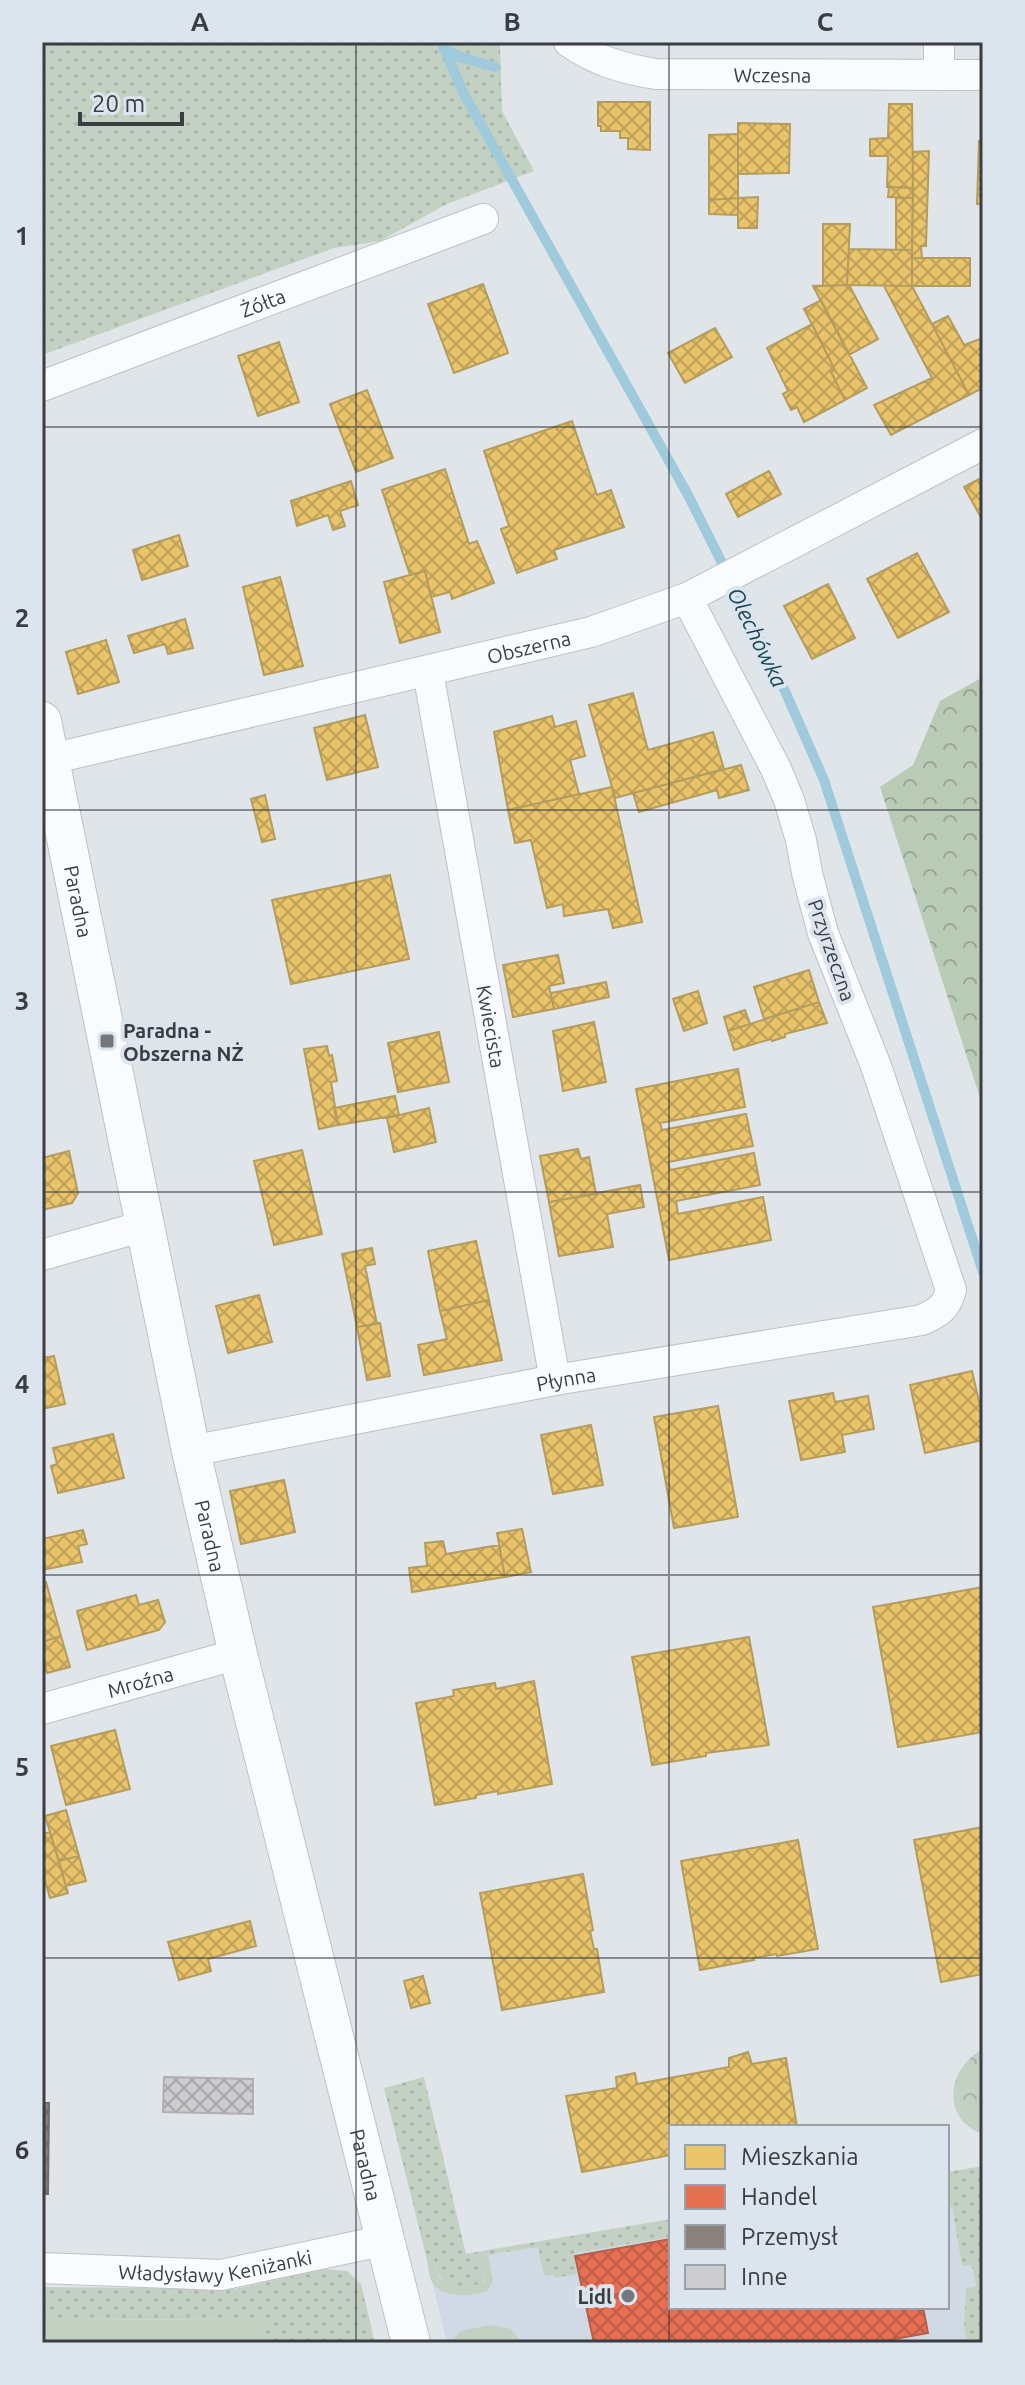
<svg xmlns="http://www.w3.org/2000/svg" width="1025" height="2385" viewBox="0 0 1025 2385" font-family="Ubuntu,sans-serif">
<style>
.built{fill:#d1d9e4}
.grass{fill:url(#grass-dots)}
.forest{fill:url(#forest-crowns)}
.park{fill:url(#park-crowns)}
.garden{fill:#c3d1c2}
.homes{fill:url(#homes-cross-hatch);stroke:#b49c5e;stroke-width:2}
.shops{fill:url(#shops-cross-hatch);stroke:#b3604c;stroke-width:2}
.industry{fill:url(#industry-cross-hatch);stroke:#726d6a;stroke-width:2}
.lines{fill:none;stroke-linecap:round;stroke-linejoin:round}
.stream{stroke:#9fcadb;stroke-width:10}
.building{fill:url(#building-cross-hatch);stroke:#aeaeb0;stroke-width:2}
.minor-casing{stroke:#bdc1c5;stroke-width:32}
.tertiary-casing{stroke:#bdc1c5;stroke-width:40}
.minor{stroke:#fafbfc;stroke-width:30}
.tertiary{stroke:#fafbfc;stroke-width:38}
.grid{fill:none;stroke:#3a3d41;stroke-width:2;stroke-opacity:0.55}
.poi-dot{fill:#74787c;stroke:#dce4ee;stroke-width:3}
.labels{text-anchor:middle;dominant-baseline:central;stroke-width:8;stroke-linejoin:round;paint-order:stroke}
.street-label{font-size:20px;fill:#3a3d41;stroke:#dce4ee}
.poi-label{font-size:20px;font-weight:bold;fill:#3a3d41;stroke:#dce4ee;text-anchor:start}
.water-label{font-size:22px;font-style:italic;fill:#134756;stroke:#dce4ee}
.neatline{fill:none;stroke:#3a3d41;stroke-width:3}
.grid-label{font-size:26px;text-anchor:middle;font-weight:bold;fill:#3a3d41}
</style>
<defs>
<pattern id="grass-dots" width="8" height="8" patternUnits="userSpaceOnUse" patternTransform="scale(2)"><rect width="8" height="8" fill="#c3d1c2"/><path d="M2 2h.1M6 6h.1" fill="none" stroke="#a8b4a8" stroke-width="1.8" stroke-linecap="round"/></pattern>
<pattern id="forest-crowns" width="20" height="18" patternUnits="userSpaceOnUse" patternTransform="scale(2)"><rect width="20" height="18" fill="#b9cbb5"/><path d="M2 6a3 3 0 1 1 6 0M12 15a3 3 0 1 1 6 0" fill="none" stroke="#97a695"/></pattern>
<pattern id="park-crowns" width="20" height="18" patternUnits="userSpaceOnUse" patternTransform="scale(2)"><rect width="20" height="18" fill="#c3d1c2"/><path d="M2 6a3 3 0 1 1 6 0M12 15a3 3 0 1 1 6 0" fill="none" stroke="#a8b4a8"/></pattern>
<pattern id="homes-cross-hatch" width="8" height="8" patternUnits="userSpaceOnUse" patternTransform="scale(2)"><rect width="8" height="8" fill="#e9c46a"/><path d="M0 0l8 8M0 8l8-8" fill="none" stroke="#bea059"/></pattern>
<pattern id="shops-cross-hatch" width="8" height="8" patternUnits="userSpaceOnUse" patternTransform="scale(2)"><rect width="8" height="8" fill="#e76f51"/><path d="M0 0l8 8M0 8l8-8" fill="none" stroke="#bc5c45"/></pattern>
<pattern id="industry-cross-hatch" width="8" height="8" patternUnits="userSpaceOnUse" patternTransform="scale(2)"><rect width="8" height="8" fill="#8a817c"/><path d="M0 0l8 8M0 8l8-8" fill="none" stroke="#726b67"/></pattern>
<pattern id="building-cross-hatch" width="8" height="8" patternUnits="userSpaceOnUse" patternTransform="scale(2)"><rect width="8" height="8" fill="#cdcdcf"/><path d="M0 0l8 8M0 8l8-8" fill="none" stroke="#a7a8aa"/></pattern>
</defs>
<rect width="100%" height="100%" fill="#e0e5ea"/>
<path class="built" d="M947,2175L962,2266L972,2264L976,2286L966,2288L964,2328L967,2343H447L427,2260L671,2219V2307H947Z"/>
<path class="grass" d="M42,42H500L502,111L534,171L447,204L380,241L334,248L42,355Z
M424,2077L466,2254L671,2219V2237L574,2253L577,2274L554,2278V2275H544L538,2247L480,2256L484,2284C451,2289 443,2292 433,2258L427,2260L384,2088Z
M983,2166V2343H967L964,2328L966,2288L976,2286L972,2265L962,2266L952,2207H947V2172Z
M324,2269L347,2271L361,2284L375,2343H263L264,2320L42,2319V2287L235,2289Z"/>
<path class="forest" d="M983,677V1107L880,787L913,765L940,701Z"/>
<path class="park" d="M983,2049V2134C940,2119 947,2068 983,2049Z"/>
<path class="garden" d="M488,2255L493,2280L487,2291C471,2296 440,2300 431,2280C429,2275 428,2266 427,2260L433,2258L439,2278L449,2286L484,2284L485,2281L479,2256Z
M42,2319L265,2320L263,2343H61L57,2339L54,2343H46V2337H42Z
M490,2325L511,2329L522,2343H491L490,2341L450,2343L461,2331Z"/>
<path class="homes" d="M598,102H650V150L628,149V138H620V131H601V126H598Z
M889,104H912L913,188L887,187L888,156H870V139L888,138Z
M738,123L790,124L789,173L738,174Z
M738,134V198L709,200V135Z
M979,141L983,142V204H977Z
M929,151L926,246H921L922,258H912L913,152Z
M889,187L913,188V198L888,197Z
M758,197L757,228H738V198Z
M738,198V215L709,214V200Z
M896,198H913L912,250H896Z
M823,224H850L847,285L823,286Z
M849,249L912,250V286L847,285Z
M912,258H970V286H912Z
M483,284L508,353L454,373L428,304Z
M849,285L878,339L849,355L813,286Z
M884,286H912L969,395L891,435L874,405L932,378Z
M821,300L867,388L845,400L831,372L835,370L804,309Z
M948,316L964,345L983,338V388L969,395L932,324Z
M812,324L835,370L831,372L845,400L804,422L797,407L791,410L783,394L788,391L767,348Z
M715,328L732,357L685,383L668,353Z
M279,342L299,402L258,416L238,356Z
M367,390L393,458L356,472L330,404Z
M572,421L597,495L611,490L624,527L554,550L557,559L517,573L501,529L509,526L484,451Z
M445,469L469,544L477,541L494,583L452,599L450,592L431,597L425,571L410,575L382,490Z
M769,471L781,494L738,517L726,494Z
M983,477V521L964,487Z
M351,481L358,505L340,511L345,526L333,530L328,515L297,526L291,501Z
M179,535L188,566L142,580L133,550Z
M917,553L949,612L898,638L867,579Z
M425,571L440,632L400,643L384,582Z
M280,577L303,666L264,675L243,587Z
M828,584L855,638L812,659L784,606Z
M185,619L193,648L168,654L165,644L134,653L128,636Z
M106,640L119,682L78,694L66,652Z
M633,693L648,750L713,732L724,769L615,798L589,705Z
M365,715L378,767L327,780L314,728Z
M552,716L555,727L576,721L585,756L570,760L579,794L508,810L494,732Z
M741,765L749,790L719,798L717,790L639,812L633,793Z
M612,787L642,922L613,928L608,909L564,916L563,904L547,908L531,840L515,843L508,810Z
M265,795L275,839L262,842L251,799Z
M390,875L409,959L291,984L272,900Z
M558,955L564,983L549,986L554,1009L513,1017L503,965Z
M809,970L819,1002L764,1019L754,987Z
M606,982L609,997L554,1009L551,993Z
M698,991L707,1023L684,1031L673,999Z
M819,1002L827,1023L785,1034V1037L772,1041L771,1039L734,1050L728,1031Z
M745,1010L750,1024L728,1031L724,1017Z
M594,1022L606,1082L563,1091L553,1031Z
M439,1032L449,1082L398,1092L388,1043Z
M327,1046L329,1056L332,1055L337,1081L331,1082L338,1125L319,1129L304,1049Z
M738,1069L745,1107L660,1123L662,1130L746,1114L753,1146L668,1162L670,1170L754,1153L760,1185L676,1201L678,1214L763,1197L771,1240L669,1260L636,1089Z
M395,1096L399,1115L338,1125L334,1108Z
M429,1108L436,1142L394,1152L387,1118Z
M578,1149L581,1159L589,1157L596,1194L549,1202L540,1156Z
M302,1150L322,1234L274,1245L254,1161Z
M69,1151L78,1193L72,1203L42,1210V1158Z
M640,1185L644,1207L607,1214L613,1247L559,1256L549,1202Z
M476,1241L489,1300L440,1311L428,1251Z
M372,1248L375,1264L365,1266L377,1324L357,1327L342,1254Z
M259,1295L272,1342L228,1353L216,1306Z
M489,1300L502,1360L424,1375L418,1345L447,1339L440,1311Z
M380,1323L390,1376L367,1380L357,1327Z
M54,1356L65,1404L42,1409V1358Z
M972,1371L983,1419V1440L925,1453L910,1385Z
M833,1393L835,1402L868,1396L874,1429L842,1435L845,1452L801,1460L789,1401Z
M718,1406L738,1517L674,1528L654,1417Z
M591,1425L603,1485L553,1494L541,1435Z
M113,1434L124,1478L58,1493L51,1466L57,1464L53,1448Z
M284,1480L295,1532L241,1544L230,1491Z
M522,1529L531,1572L505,1577L497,1533Z
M83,1530L87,1544L78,1546L82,1562L42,1570V1539Z
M443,1541L446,1554L499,1545L505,1577L412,1592L409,1568L427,1566L425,1543Z
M46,1582L61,1636L42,1642V1583Z
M983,1587V1732L898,1747L873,1607Z
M136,1595L139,1605L158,1600L165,1622L159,1630L87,1650L77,1611Z
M61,1636L70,1667L47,1673L42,1655V1642Z
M749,1637L769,1745L706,1753V1756L652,1765L632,1657Z
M534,1681L552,1784L498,1794V1791L476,1795V1798L435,1805L416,1703L454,1696L453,1690L495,1683L496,1689Z
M115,1730L130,1789L66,1805L51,1746Z
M66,1810L79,1856L59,1861L45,1816Z
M983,1827V1974L941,1982L914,1840Z
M50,1832L68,1893L50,1898L42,1870V1834Z
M798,1840L818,1949L777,1956L776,1954L765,1956L753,1958L754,1960L700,1970L681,1861Z
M79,1856L86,1881L66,1886L59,1861Z
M583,1874L593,1930L590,1931L594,1949H597L604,1992L502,2010L480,1893Z
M250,1921L256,1946L208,1959L211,1971L179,1980L168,1942Z
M423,1976L430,2003L411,2008L404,1981Z
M748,2052L752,2064L786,2058L797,2127H671V2155L582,2172L566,2096L617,2088L616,2077L635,2073L637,2084L729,2067V2058Z"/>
<path class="shops" d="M671,2239V2307H923L928,2333L873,2343H594L575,2256Z"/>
<path class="industry" d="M42,2103H49L48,2194H42Z"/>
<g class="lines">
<path class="stream" d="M441,42L464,94L688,495L778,675L824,780L983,1272
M445,49L460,57L495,67"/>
</g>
<path class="building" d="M164,2077L253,2079V2114L163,2112Z"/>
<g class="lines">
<g class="minor-casing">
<g id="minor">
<path id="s1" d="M569,42C596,61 624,69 656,74L983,75"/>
<path d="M939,42V75"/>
<path id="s2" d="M42,386L483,219"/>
<path id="s3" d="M428,672L555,1380"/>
<path id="s4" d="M42,761L591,632L687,598L983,444"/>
<path d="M42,1255L144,1226"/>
<path id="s5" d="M191,1451L555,1380L922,1320C939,1312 946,1308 951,1290L876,1066L823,933L807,873L801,840L789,800L776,769L687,598"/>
<path id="s6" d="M42,1709L238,1654"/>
<path id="s7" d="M42,2268L221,2275L386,2240"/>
</g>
</g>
<g class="tertiary-casing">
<g id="tertiary">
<path id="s8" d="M42,721L191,1451L238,1654L411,2343"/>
</g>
</g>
<use href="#minor" class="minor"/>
<use href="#tertiary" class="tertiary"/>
</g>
<path class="grid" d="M356,42V2343M669,42V2343M42,427H983M42,810H983M42,1192H983M42,1575H983M42,1958H983"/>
<g class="poi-dot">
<rect x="99" y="1033" width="16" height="16" rx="4"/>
<circle cx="628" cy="2296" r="8"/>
</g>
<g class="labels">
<g class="street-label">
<text stroke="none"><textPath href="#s1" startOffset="210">Wczesna</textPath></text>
<text stroke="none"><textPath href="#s2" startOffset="236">Żółta</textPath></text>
<text stroke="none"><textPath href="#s4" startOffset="500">Obszerna</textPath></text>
<text stroke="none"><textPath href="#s8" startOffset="184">Paradna</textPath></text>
<text transform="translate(832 950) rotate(71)">Przyrzeczna</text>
<text stroke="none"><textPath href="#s3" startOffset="360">Kwiecista</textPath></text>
<text stroke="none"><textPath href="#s5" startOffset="382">Płynna</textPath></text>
<text stroke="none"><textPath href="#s8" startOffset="832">Paradna</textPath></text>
<text stroke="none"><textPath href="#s6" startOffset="102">Mroźna</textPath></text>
<text stroke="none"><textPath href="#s8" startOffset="1480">Paradna</textPath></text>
<text stroke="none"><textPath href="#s7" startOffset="174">Władysławy Keniżanki</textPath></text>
</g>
<g class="poi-label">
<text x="123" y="1030">Paradna -<tspan x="123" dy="23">Obszerna NŻ</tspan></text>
<text x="612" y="2296" text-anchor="end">Lidl</text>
</g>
<g class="water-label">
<text transform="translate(758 637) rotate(64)">Olechówka</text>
</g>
</g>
<rect width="1025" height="2385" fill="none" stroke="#dce4ee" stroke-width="88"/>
<rect x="669" y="2125" width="280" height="184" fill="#dce4ee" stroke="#9ba1a9" stroke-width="2"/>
<rect x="685" y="2145" width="40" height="24" fill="#e9c46a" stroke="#9ba1a9" stroke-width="2"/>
<text x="741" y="2165" font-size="24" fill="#3a3d41">Mieszkania</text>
<rect x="685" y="2185" width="40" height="24" fill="#e76f51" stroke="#9ba1a9" stroke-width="2"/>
<text x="741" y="2205" font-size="24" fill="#3a3d41">Handel</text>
<rect x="685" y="2225" width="40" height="24" fill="#8a817c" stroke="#9ba1a9" stroke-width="2"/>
<text x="741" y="2245" font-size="24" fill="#3a3d41">Przemysł</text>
<rect x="685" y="2265" width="40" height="24" fill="#cdcdcf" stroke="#9ba1a9" stroke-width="2"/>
<text x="741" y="2285" font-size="24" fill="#3a3d41">Inne</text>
<path d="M80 112v12h102v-12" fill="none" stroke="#3a3d41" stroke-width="4"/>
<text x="92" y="112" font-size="24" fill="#3a3d41" stroke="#dce4ee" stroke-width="6" paint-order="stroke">20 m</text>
<rect x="44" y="44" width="937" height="2297" class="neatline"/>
<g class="grid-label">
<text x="200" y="31">A</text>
<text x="512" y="31">B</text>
<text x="825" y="31">C</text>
<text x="22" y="245">1</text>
<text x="22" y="627">2</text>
<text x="22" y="1010">3</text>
<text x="22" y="1393">4</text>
<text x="22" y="1776">5</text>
<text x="22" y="2159">6</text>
</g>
</svg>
